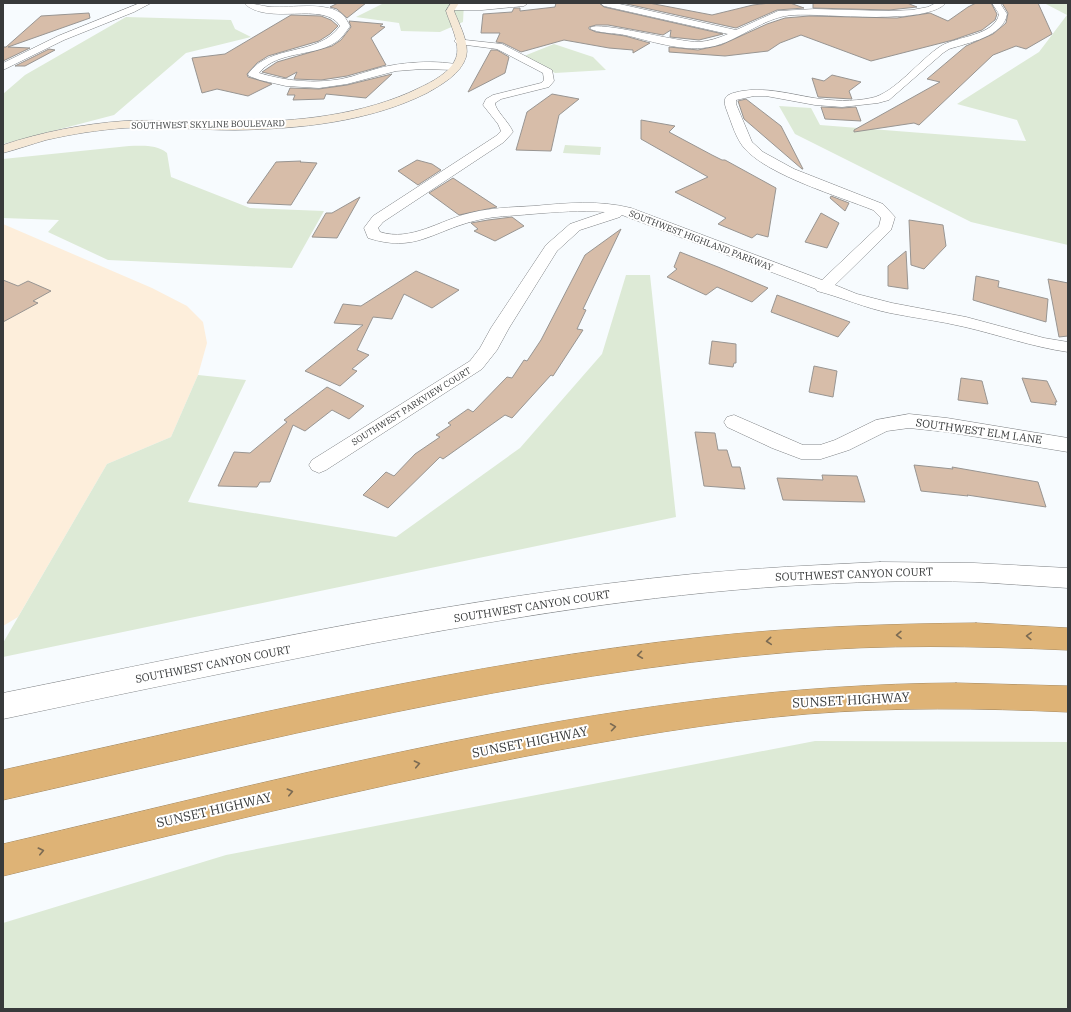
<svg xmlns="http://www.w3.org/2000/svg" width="1071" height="1012" viewBox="0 0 1071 1012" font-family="'IBM Plex Serif',serif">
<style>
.commercial{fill:#fdeedb}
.green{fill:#ddead6}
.building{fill:#d7bda9;stroke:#989592}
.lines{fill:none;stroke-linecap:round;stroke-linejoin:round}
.minor-casing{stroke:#7e8184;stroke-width:1}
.tertiary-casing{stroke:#7e8184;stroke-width:1}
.secondary-casing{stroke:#7e8184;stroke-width:1}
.motorway-casing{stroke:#a48961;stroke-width:1}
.minor{fill:#fff;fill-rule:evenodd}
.tertiary{fill:#fff;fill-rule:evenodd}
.secondary{fill:#f5e8d6;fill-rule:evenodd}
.motorway{fill:#deb376;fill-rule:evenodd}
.oneway{stroke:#7a6a53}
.labels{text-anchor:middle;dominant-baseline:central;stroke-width:4;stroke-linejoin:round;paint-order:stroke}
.far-street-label{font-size:9px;fill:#383a3b;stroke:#fff}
.street-label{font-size:11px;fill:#383a3b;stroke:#fff}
.near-street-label{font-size:13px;fill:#383a3b;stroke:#fff}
</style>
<rect width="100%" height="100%" fill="#f7fbfe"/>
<path class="commercial" d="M3,224L152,288L187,306L203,322L207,343L198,375L171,437L107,464L18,617L3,626Z"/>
<path class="green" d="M378,3H464L463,22L440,32L401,31L399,23L356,17L382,4Z
M1044,3H1068V245L971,222L795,134L779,106L811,108L820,125L1026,141L1017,120L957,104L1039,52L1067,15Z
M126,17L231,20L235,29L251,37L186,53L114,115L3,144V94L25,75Z
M554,44L593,57L606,70L555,73L524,56Z
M565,145L601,147L600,155L563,153Z
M129,146C142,146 156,144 167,153L171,177L250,208L324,211L292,268L108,260L48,232L59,220L3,218V159Z
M626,275H650L676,517L3,657V643L107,464L171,437L198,375L246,380L188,502L396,537L520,448L602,354Z
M815,741L1068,742V1009H3V923L226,855Z"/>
<path class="building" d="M338,3H366L347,18L337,9L330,7Z
M556,3H599L604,7L723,34L699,40L670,37L671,30L663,35L608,25H596L589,27V29L596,32L625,36L650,43L633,53V50L609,48L564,40L521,52L503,43L496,42L500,33H481L483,14L512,12L514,8H520V11L555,7Z
M622,3H649L712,15L753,5L770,3H790L804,8L777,10L736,28Z
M813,3H907L917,7L889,10L813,8Z
M976,3H991L997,14L995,20L982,30L953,40L871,61L801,35L780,43L768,51L725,56L669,52V47L698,50L721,45L767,24L785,18L809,16L897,18L930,13L948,21L968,7Z
M1002,3H1038L1052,34L1026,49L1016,46L993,55L919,125L914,123L854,132V130L940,82L927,79L966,46L993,34L1006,23L1008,13Z
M89,13L90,18L8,47L30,48L3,61V47H6L41,16Z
M291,15L321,16L331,20L338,26L330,34L319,41L268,56L257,63L247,74L248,77L272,84L248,96L217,89L202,93L192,58L225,54Z
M349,21L383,24L380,26L385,27L371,38L386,65L347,76L321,80L294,79L297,72L286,78L262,72L277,62L332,46L341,40L351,27Z
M49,49L55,50L25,66H15Z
M491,50H497L509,57L505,73L468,92Z
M392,74L366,98L326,94L324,99L293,100L295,95H287L290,88L319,89L347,85Z
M832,75L861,82L849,91L852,99L818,97L812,78L824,81Z
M552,94L579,99L559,115L551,151L516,150L527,112Z
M746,99L781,126L803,169H802L744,119L738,101Z
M821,107L842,108L856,107L861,121L825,119Z
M641,120L675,126L669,132L712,155L722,160H725L776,188L768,237L757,234L752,238L718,224L726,218L675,192L708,177L641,139Z
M417,160L432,164L441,170L418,185L398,171Z
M301,161L300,162L317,163L291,205L247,203L276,162Z
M453,178L462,184L497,207L459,215L429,193Z
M831,196L849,203L845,211L830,198Z
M360,197L337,238L312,237L326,213H332Z
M821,213L839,223L827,248L805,242Z
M512,217L524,226L495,241L474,231L478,229L471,223L488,220Z
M909,220L943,225L946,246L924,269L911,265Z
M621,229L583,309L586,310L577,329L583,330L553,376L551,375L512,418L505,415L443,459L440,457L388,508L363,495L386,472L394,476L415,454L440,437L436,435L451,425L448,423L468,409L473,412L507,377L512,378L524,360L527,361L541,340L585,255Z
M906,251L908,289L888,286V266Z
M680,252L718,267L768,288L752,302L717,287L706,295L667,277L677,269L674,267Z
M416,271L459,290L432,308L404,294L392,319L373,317L357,350L369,355L352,369L357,371L340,386L305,371L363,325L334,323L343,304L361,306Z
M976,276L999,281L998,287L1048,299L1046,322L973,300Z
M1048,279L1068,283V336L1059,337Z
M3,280L18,286L28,281L51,291L33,301L38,303L3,322Z
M777,295L850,322L838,337L771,312Z
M712,341L736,344V363H734L733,367L709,364Z
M814,366L837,371L833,397L809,392Z
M961,378L982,381L988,404L958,400Z
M1022,378L1047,381L1057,402H1055L1056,405L1031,402Z
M327,387L364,406L349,419L332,410L305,431L293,425L270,482H260L257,487L218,486L234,452L250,453L287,422L284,420Z
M695,432L715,433L718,450H727L732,467H740L745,489L704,486Z
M914,465L953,469L952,467L1038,482L1046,507L967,495L968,496L921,491Z
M822,475L857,476L865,502L783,500L777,478L823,480Z"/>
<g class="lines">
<g class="minor-casing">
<path id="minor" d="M140,3H151L134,12L64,40L3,70V63L58,36Z
M244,3C253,3 261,6 271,7C291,8 328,1 343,15C346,18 348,23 350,26C347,30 344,35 340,39C318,58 278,49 259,73C286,81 314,84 341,79C357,76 372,69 388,66C408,62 439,60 459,65L460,67L455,70L422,69L396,71L347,84L319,88L286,86L260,80L249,76L248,74C270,43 318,57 340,26C324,0 267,27 244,3Z
M528,3L524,6L482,10H452L448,7L452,4Z
M600,3H615L736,30L778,11L815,9L889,11L912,10L928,7L936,3H946C925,26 826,13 794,15C768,16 746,35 721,44C691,55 655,42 625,35C617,33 595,33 590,28C598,20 680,43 699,42C709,41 719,38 728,34L604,6Z
M992,3H1000L1007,14C1004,36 968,43 949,49L943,53L889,100L878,103L842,107L815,105L766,96H754L736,100V104L752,142L763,152L794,169L883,204L895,217L891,230L835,285L857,294L892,303L966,317L1044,338L1068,342V352C1033,347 999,335 965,327C940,321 915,318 890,313C865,308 841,297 817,291L816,289L622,215L620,217L580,230L557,251L509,328L497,350L482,369L326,470L319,473L312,470L309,465L312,460L470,361L480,348L491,328L546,245L570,224L605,212C581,210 556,212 532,214C512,216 492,216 474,221C431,232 415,253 368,238L364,228L373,216L496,136L501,131L498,124L483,105L486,99L493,95L541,83L544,80L543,73L497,49L459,44L456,43L454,41L456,39L502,44L552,70L554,81L549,87L501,99L495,103C495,110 509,122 513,132L504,142L383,222L378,228L380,232C411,242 440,220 470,213C491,208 513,207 534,206C566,203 599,200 631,208L822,280L879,226L881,218L873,210C838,196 770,176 745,149C736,139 732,124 727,111C721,96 727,94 742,91C766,87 790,94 814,98C833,101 852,102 871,98C894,94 920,59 941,46C957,36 995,36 999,14Z
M909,414L947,418L1068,438V452L947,432L909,428L887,431L849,450L821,459H801L772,448L727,427L724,422L727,417L734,415L803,445H820L835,440L876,420Z"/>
</g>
<g class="tertiary-casing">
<path id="tertiary" d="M880,562L974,563L1068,568V588C1037,586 1007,584 976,582C913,580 850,582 787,586C646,595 507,618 369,644C247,668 125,693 3,719V693C231,647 461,597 693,574C755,568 818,565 880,562Z"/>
</g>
<g class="secondary-casing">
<path id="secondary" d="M451,3H459L454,11C459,24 470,44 466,57C461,74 441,85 427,93C369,122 299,129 235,130C198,130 161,126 124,128C98,130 72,134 46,140C32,144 18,149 3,153V145C42,132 83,124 124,121C162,119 199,123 236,122C297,122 364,115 419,88C432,82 451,72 456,58C461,44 450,24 446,11Z"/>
</g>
<g class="motorway-casing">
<path id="motorway" d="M976,623L1068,628V650C976,646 884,644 792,652C524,674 264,741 3,800V770C235,719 468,662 704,637C795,627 885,624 976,623Z
M956,683L1068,686V712C981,708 894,707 807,714C712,722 616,739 522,757C348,791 176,834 3,876V844C316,771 632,685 956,683Z"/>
</g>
<use href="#minor" class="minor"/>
<use href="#tertiary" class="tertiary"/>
<use href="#secondary" class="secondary"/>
<use href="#motorway" class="motorway"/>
</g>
<defs><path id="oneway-chevron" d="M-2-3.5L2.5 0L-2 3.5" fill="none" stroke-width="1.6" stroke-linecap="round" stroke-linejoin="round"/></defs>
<g class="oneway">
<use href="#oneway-chevron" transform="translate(899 635) rotate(179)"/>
<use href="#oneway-chevron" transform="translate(1029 636) rotate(-178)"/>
<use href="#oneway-chevron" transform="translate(769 641) rotate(175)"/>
<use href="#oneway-chevron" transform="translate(640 655) rotate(172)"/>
<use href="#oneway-chevron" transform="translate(613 727) rotate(-8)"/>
<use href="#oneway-chevron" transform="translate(417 764) rotate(-12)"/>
<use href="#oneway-chevron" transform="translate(290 792) rotate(-13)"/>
<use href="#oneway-chevron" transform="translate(41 851) rotate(-13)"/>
</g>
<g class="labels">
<g class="far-street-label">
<text transform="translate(208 124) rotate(-1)">SOUTHWEST SKYLINE BOULEVARD</text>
<text transform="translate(701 240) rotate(21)">SOUTHWEST HIGHLAND PARKWAY</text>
<text transform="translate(411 406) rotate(-32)">SOUTHWEST PARKVIEW COURT</text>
</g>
<g class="street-label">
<text transform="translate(979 431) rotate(8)">SOUTHWEST ELM LANE</text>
<text transform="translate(854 574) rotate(-2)">SOUTHWEST CANYON COURT</text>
<text transform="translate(532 606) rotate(-9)">SOUTHWEST CANYON COURT</text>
<text transform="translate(213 664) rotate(-11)">SOUTHWEST CANYON COURT</text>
</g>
<g class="near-street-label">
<text transform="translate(851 700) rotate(-3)">SUNSET HIGHWAY</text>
<text transform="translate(530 742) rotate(-11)">SUNSET HIGHWAY</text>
<text transform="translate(214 810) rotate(-13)">SUNSET HIGHWAY</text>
</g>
</g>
<rect width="1071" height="1012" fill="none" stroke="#383a3b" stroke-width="8"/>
</svg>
